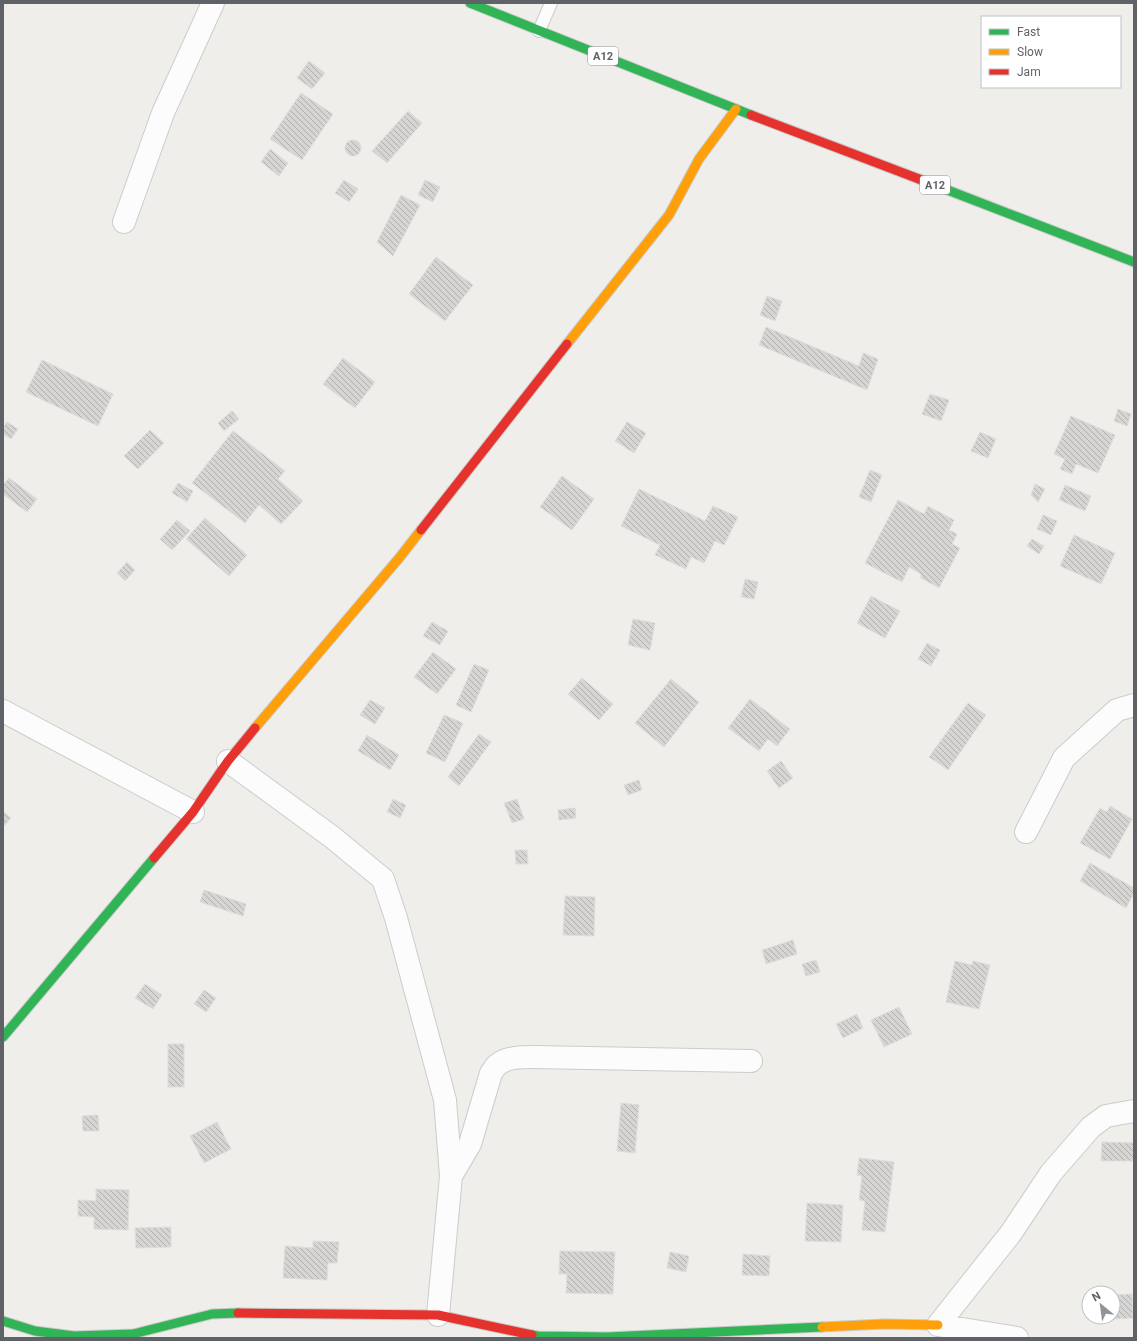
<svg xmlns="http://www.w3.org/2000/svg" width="1137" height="1341" viewBox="0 0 1137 1341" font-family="Roboto,sans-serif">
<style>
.building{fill:url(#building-back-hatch);stroke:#deddd9}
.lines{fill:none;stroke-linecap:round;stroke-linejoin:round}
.lane-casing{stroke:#cbcccc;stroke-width:14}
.street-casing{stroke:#cbcccc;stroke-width:24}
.fast-casing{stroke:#cacacb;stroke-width:11}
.slow-casing{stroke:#cacacb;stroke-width:11}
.jam-casing{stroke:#cacacb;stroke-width:11}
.lane{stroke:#fdfcfc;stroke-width:12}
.street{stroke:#fdfcfc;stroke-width:22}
.fast{stroke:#30b455;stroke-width:9}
.slow{stroke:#ff9f0a;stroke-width:9}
.jam{stroke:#e5322d;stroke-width:9}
.labels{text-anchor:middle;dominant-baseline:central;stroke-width:3;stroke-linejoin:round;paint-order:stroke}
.shield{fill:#fff;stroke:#8f9295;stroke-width:1}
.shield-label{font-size:11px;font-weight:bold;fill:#5f6368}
</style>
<defs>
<pattern id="building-back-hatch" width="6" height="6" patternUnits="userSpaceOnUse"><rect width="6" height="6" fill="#d6d5d3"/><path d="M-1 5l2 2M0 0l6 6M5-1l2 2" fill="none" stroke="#b1b0af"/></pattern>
</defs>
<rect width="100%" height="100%" fill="#efeeea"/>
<path class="building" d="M309,61L325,73L312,89L297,78Z
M301,93L333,114L302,160L270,139Z
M408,111L422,123L387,163L372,151Z
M345 148a8 8 0 1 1 16 0a8 8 0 1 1-16 0Z
M270,149L288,163L279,176L261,162Z
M344,180L358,189L349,202L335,193Z
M425,180L440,187L433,202L418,195Z
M401,195L420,205L393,256L377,242Z
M436,257L473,285L445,321L409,294Z
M767,296L782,301L775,321L760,315Z
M766,327L859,366L863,353L878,359L867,390L759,345Z
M343,358L375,382L355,408L323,384Z
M42,360L113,394L98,426L26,392Z
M930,394L949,400L941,421L922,414Z
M1118,409L1131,414L1127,426L1114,421Z
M232,411L239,419L224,431L218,423Z
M1071,416L1115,435L1098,473L1076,464L1072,474L1060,469L1065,459L1054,454Z
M7,422L18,429L11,439L3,434V428Z
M627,422L646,433L634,453L615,441Z
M150,430L164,443L138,469L124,456Z
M233,431L285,471L278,479L303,501L281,524L259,505L245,523L192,483Z
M980,432L996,439L988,458L971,451Z
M870,470L882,475L871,502L859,497Z
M562,476L594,499L572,530L540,507Z
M9,478L37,499L27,512L3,494V485Z
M178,483L193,491L187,502L172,493Z
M1035,484L1045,489L1038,502L1031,495Z
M1065,485L1091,496L1085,511L1059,500Z
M639,489L705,521L713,506L738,517L724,545L715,541L704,563L691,557L686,569L655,555L660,545L621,526Z
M898,500L924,514L928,506L954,520L949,530L957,534L952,544L960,548L939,588L921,578V574L909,567L902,582L865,563Z
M1043,515L1057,521L1051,535L1037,529Z
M205,518L247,555L229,576L186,539Z
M177,520L190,531L172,550L160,539Z
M1074,535L1115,553L1101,584L1060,566Z
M1032,539L1044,546L1039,554L1027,546Z
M127,562L135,570L125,581L117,573Z
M745,579L758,582L754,599L741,597Z
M871,596L900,611L885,638L857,623Z
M633,619L655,623L650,650L628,645Z
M432,622L448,631L440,645L423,636Z
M927,643L940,650L931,666L918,659Z
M433,652L456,669L437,694L414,677Z
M474,664L489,670L471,712L456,705Z
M582,678L613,704L599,720L568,694Z
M671,679L699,702L664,747L635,723Z
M750,699L790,729L777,746L768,739L759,751L728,728Z
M370,700L385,708L375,724L360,715Z
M968,703L986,715L948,770L929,757Z
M444,715L463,723L445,762L426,753Z
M479,734L491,742L459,786L448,777Z
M367,735L399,755L390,770L358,751Z
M781,761L793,778L779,788L767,771Z
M639,780L642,790L628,795L624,785Z
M393,799L406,805L400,818L387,812Z
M517,799L524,819L512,823L504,803Z
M1110,806L1132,819L1110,859L1080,843L1100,808L1107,812Z
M575,808L576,818L559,820L558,810Z
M3,811L11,818L3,827Z
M515,850H527L528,864H516Z
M1090,863L1134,888V893L1126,908L1080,881Z
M204,890L246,904L243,916L200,902Z
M565,896L595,897L594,936L563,935Z
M793,940L797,954L766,964L762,950Z
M816,960L820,972L806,976L802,964Z
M955,961L972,965L973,961L990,965L979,1009L946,1002Z
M145,984L162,995L153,1009L135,998Z
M204,990L216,998L206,1012L194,1004Z
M899,1007L912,1034L884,1047L871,1020Z
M857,1014L863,1028L843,1038L836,1024Z
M168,1044H184V1087H168Z
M621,1103L639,1105L635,1153L617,1151Z
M98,1115L99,1131H83L82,1116Z
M217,1122L231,1149L204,1163L190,1136Z
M1102,1142L1134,1143V1161H1101Z
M859,1158L894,1162L885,1232L862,1230L865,1201L859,1200L862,1176L857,1175Z
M96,1189L129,1190L128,1230L94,1229V1217L78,1216V1200L96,1201Z
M807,1203L843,1205L841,1242L805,1241Z
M171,1227V1247L136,1248L135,1228Z
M313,1241L339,1242L337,1263H328L327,1280L283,1278L285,1246L313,1248Z
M560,1251L615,1252L613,1294L566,1293L567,1274H559Z
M670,1252L689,1256L686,1272L667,1268Z
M743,1254L770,1256L769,1276L742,1275Z
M1132,1294L1133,1318L1113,1319V1295Z"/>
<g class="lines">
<g class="lane-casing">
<path id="lane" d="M539,31L551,3"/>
</g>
<g class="street-casing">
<path id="street" d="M124,222L163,113L213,3
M3,711L193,812
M228,761L332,837L383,879L396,918L445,1100L451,1176L438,1315
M1026,832L1064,758L1117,710L1134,705
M451,1176L470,1144L491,1073C493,1071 495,1067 497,1065C507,1057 521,1057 533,1057L751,1061
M1017,1338L938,1325L1011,1233L1051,1173L1091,1127L1106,1116L1134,1111"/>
</g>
<g class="fast-casing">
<path id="fast" d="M470,3L751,115
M919,179L1134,262
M3,1037L154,858
M3,1321L35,1331L74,1336L133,1334L212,1314L238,1313
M532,1335L538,1336L607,1337L822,1327"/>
</g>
<g class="slow-casing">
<path id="slow" d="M567,344L669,215L699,159L736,109
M255,728L400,557L421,530
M822,1327L884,1324L938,1325"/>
</g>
<g class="jam-casing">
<path id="jam" d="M751,115L919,179
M421,530L567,344
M154,858L193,812L228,761L255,728
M238,1313L438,1315L532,1335"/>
</g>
<use href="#lane" class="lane"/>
<use href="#street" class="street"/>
<use href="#fast" class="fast"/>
<use href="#slow" class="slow"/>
<use href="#jam" class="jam"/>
</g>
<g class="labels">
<g class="shield">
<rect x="588" y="47" width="30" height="18" rx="3"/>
<rect x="920" y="176" width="30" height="18" rx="3"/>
</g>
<g class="shield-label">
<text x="603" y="56">A12</text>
<text x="935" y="185">A12</text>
</g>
</g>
<rect width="1137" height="1341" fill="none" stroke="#5f6368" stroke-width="8"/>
<rect x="981" y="16" width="140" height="72" fill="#ffffff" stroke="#bfc1c3"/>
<rect x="989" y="29" width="20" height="6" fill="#30b455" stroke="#bfc1c3"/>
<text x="1017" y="36" font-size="12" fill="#5f6368">Fast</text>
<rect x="989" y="49" width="20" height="6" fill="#ff9f0a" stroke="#bfc1c3"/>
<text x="1017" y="56" font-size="12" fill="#5f6368">Slow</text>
<rect x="989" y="69" width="20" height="6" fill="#e5322d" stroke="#bfc1c3"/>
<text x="1017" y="76" font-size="12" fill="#5f6368">Jam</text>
<g transform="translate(1101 1305) rotate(331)"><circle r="19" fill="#ffffff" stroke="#bfc1c3"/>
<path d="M0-3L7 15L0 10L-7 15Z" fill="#919496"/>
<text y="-6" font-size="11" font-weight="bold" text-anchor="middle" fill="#5f6368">N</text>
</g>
</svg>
